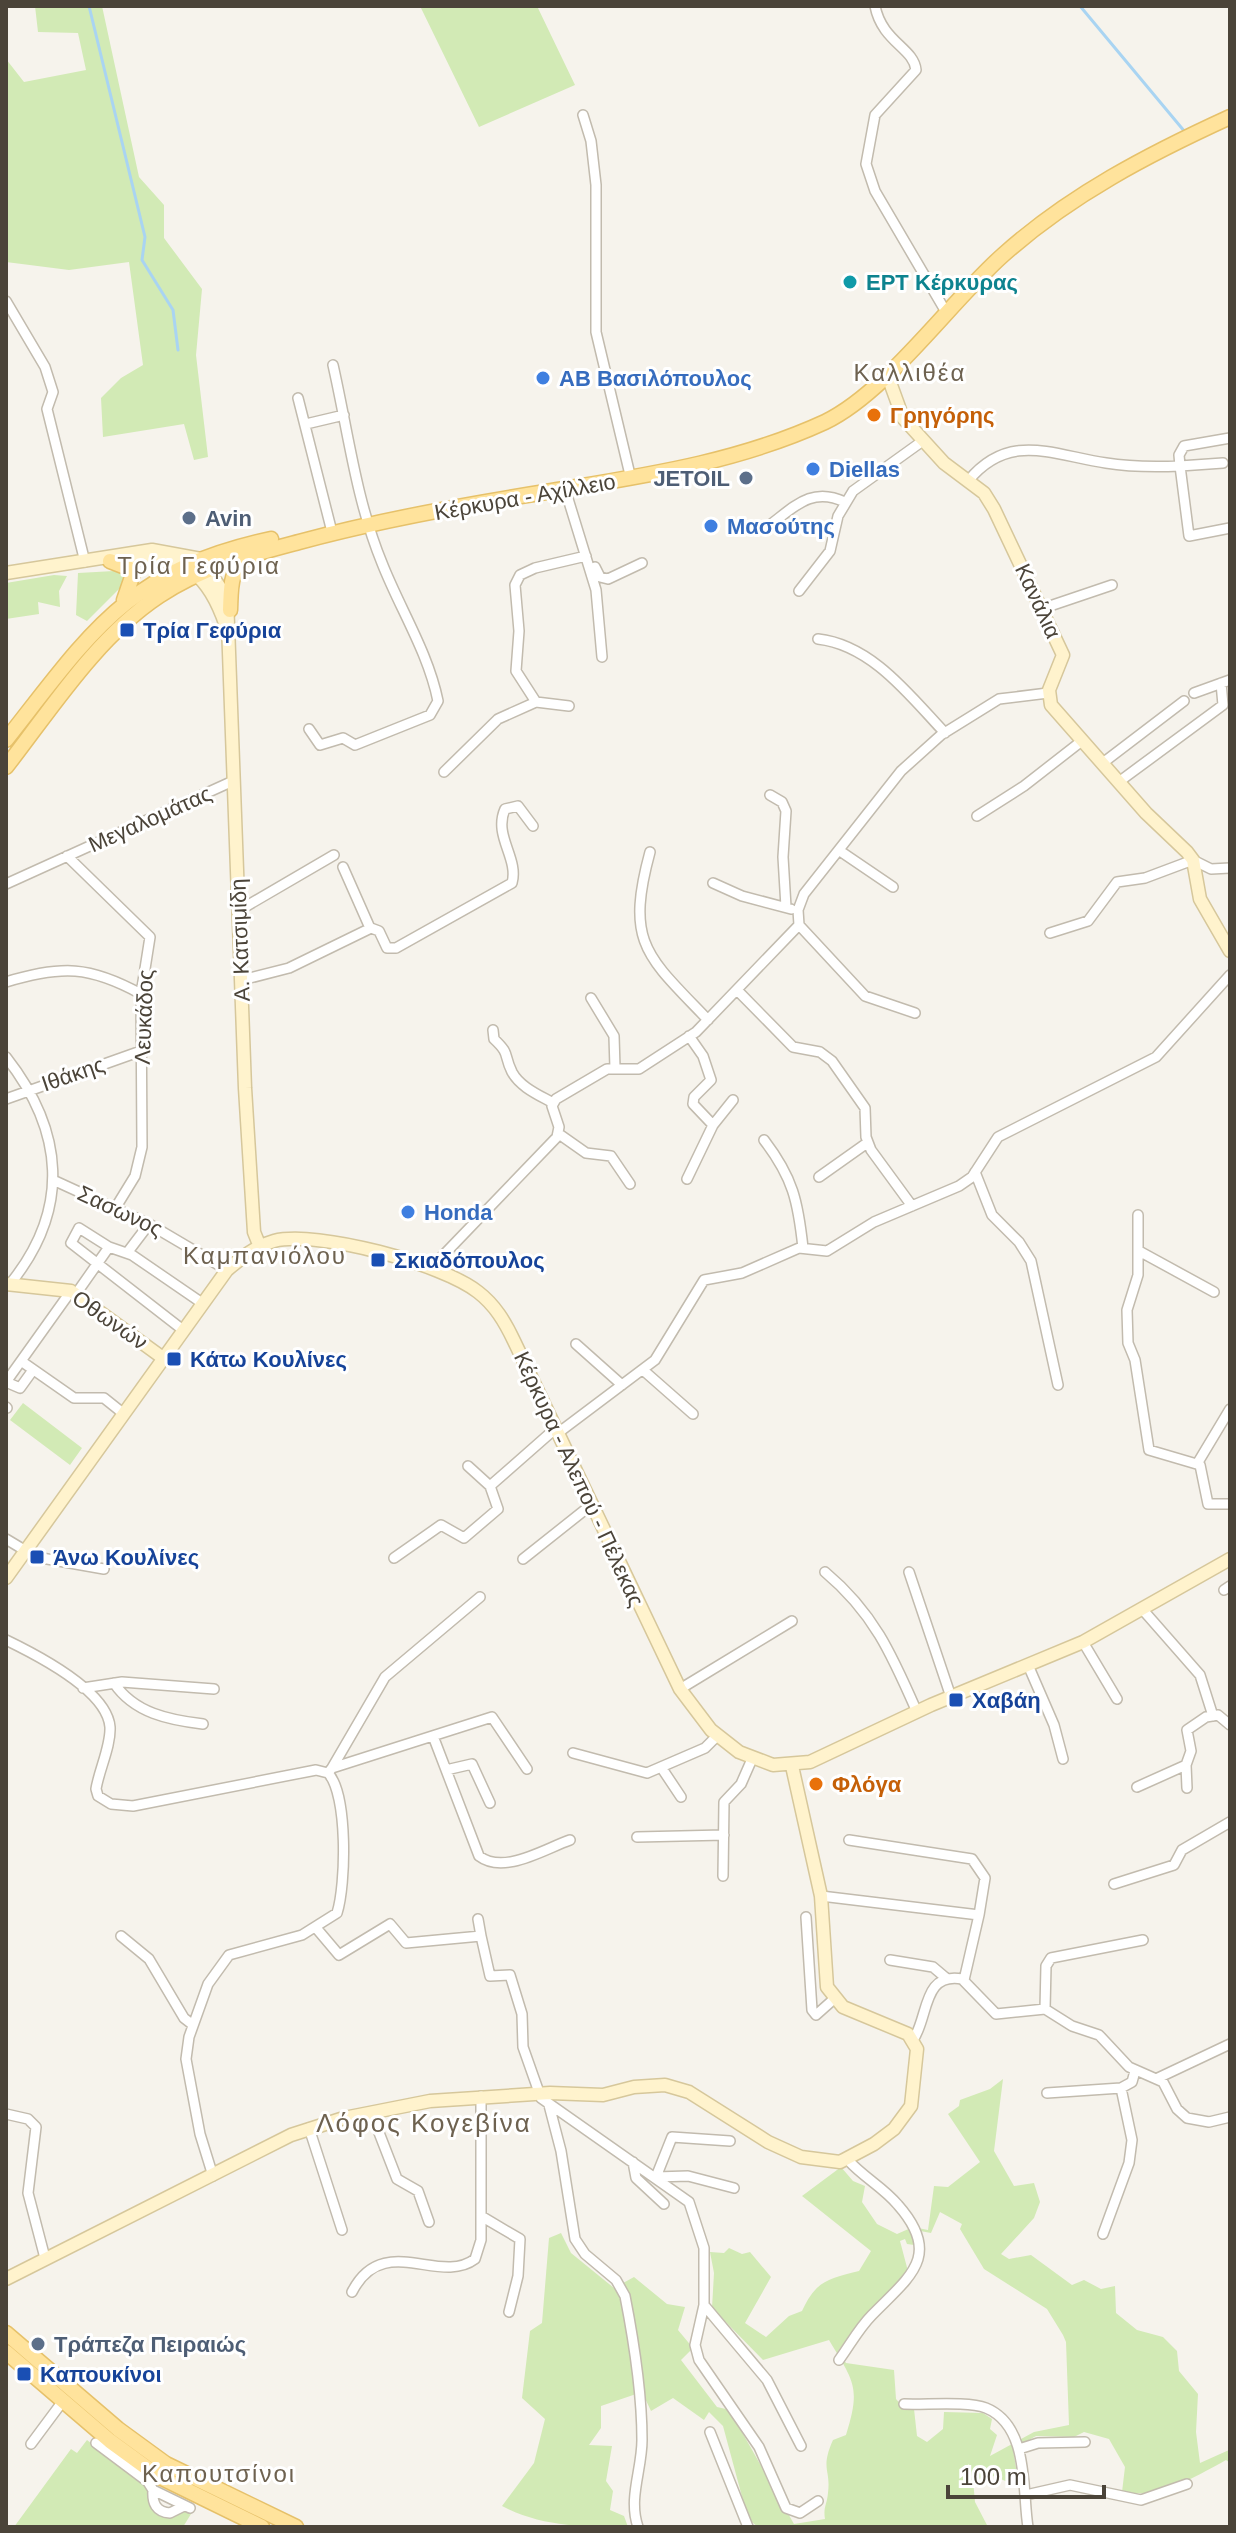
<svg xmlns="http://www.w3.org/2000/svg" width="1236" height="2533" viewBox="0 0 1236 2533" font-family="Arial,sans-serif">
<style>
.green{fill:#d2eab5;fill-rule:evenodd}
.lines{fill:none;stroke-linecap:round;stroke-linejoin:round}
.stream{stroke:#a9d4f2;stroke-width:3}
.street-casing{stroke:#c2bbae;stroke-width:12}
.secondary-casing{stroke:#d6c79b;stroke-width:15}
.primary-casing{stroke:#e6c16a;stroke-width:17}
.street{stroke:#fff;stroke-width:9}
.secondary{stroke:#fff3cd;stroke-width:12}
.primary{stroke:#ffe39c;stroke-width:14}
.culture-dot{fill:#0f9aa8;stroke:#fff;stroke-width:3}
.shop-dot{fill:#3f7fe0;stroke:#fff;stroke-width:3}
.food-dot{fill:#e8710a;stroke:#fff;stroke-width:3}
.service-dot{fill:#5c6f8a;stroke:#fff;stroke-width:3}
.transit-dot{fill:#1a4fb4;stroke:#fff;stroke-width:3}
.labels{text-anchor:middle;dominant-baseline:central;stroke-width:6;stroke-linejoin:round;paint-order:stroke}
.culture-label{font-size:22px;font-weight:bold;fill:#0d838f;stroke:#fff;text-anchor:start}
.shop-label{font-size:22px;font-weight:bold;fill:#366cbe;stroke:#fff;text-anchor:start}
.food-label{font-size:22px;font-weight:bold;fill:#c56008;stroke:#fff;text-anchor:start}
.service-label{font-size:22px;font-weight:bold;fill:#4e5e75;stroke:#fff;text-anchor:start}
.street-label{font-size:22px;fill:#4b4439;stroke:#fff}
.transit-label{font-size:22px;font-weight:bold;fill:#164399;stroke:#fff;text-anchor:start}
.neighbourhood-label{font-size:24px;letter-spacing:2px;fill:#6e6250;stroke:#fff}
.quarter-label{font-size:26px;letter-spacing:2px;fill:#6e6250;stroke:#fff}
</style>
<rect width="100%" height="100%" fill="#f6f3ec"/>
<path class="green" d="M35,6H102L139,177L164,205V238L202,289L196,355L208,457L194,460L184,424L103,437L101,398L121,378L143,365L129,262L69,270L6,262V59L24,82L86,70L78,33L38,32Z
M420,6H537L575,85L479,127Z
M114,571L125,574L123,585L87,621L76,615L78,573Z
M54,575L67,576L59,591L60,607L38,602L39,614L6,619V583Z
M23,1403L82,1448L70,1465L10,1420Z
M1003,2079L994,2151L1014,2186L1034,2183L1040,2202L1034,2218L1001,2254L1009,2259L1031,2255L1072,2285L1084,2280L1101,2289L1115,2286L1116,2313L1137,2330L1163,2337L1177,2351L1179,2371L1198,2394L1196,2432L1200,2463L1229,2450L1230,2463L1226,2460C1197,2476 1157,2500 1122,2492L1125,2467L1109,2439L1084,2432L1074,2437L1036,2436L1013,2449L1017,2474L1008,2482L993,2476L973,2480L975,2502L988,2527H758L748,2519L723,2426L709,2412L704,2420L673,2398L651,2411L642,2392L601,2406V2428L589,2445L612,2446L606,2481L613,2491L610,2510L624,2516L628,2527C584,2527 542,2527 502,2506L534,2463L545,2419L522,2398L530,2331L542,2323L549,2238L561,2233L571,2253L614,2288L634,2277L667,2304L685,2307L678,2330L693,2348L681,2360L717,2407L726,2409L734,2418L794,2524L825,2519C823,2508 827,2504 828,2493C831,2469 820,2469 833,2440L846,2435C861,2387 854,2382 829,2340L763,2360L712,2308L714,2273L710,2252L724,2253L729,2248L742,2254L750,2252L771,2277L745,2323L766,2337L789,2316L802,2311C816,2281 827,2279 859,2271L871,2251L802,2196L841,2167L853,2181L865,2186L862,2202L877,2224L897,2234L913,2227L928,2230L934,2186L948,2187L980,2162L948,2114L959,2106L960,2100L990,2089ZM940,2212L962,2224L960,2229L984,2269L1047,2309L1063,2335L1066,2342L1069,2425L1034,2432L990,2456L997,2435L990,2429L992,2419L983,2413L944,2412L943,2429L927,2442L917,2436L914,2409L904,2408L896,2399L894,2370L846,2363L838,2351L858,2325L909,2275L900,2241L905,2239L907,2244L914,2245L915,2230L931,2233Z
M87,2440L152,2491L156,2510L183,2509L191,2514L183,2527H14L71,2449L77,2453Z"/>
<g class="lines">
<path class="stream" d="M89,6L145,237L142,260L173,310L178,350
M1080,6L1185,132"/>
<g class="street-casing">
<path id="street" d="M875,6C882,42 914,48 916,70L875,115L866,164L875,191L946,312
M583,115L591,141L596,185V332L631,479
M6,301L45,367L53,392L47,409L85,562
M298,398L332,532
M306,424L344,415
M1223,463L1180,466L1189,536L1230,528
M968,481C1009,431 1052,455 1106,463C1130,467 1156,467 1180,466L1179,455L1184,446L1230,438
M565,489L596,590L602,657
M763,530C792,510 809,485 845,502
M595,567L600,577L608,579L642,563
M799,591L830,551L838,516L853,491L924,440
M1041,609L1112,585
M818,639C872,645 910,696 945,733
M1194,693L1230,680
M569,706L536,702L516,671L519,631L515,585L520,575L535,568L586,556
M309,729L320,745L343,738L355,745L430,715L438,701C428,652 400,609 382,563C356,500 348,431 333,365
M1104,762L1184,701
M444,772L498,719L536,702
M1120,781L1223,705L1221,683
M770,795L782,802L786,811L783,857L786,907
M977,816L1024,786L1083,740
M840,851L893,887
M650,852C625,944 647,956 708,1020
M67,856L150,937L141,994L142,1147L135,1176L116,1207
M343,867L370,928
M713,883L742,896L791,909
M6,884L233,781
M238,911L334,855
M799,925L865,996L915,1013
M1050,933L1088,921L1117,882L1145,878L1193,860L1211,869L1230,868
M242,980L289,968L371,928L379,931L387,948H396L512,883C519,858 493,836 505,809L518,806L533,826
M6,982C62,965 90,966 141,994
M737,990L793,1047L820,1052L832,1061L865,1108L866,1137L871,1150L912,1206
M591,998L614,1036L615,1068
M493,1030L494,1039C511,1055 503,1054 512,1072C520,1087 539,1095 553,1103
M689,1036L703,1056L711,1080L694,1097L693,1104L713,1125
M6,1057C64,1131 71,1209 10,1284
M6,1099L141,1051
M559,1134L586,1153L611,1156L630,1184
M764,1140C793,1178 798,1201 803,1248
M975,1172L992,1215L1019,1242L1031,1261L1058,1385
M819,1177L867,1143
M687,1179L713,1125L733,1100
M53,1180L149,1224L227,1270
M1138,1215V1275L1127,1310L1128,1343L1135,1360L1149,1450L1200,1465L1208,1504H1230
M109,1247L79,1228L71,1243L183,1330
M1139,1251L1214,1292
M127,1253L149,1224
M432,1267L557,1137L559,1127L552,1106L556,1099L607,1069H639L696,1032L799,925L798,910L804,894L901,771L941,735L999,699L1048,693
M76,1294L109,1247L132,1255L202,1303
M576,1344L622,1385
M21,1361L74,1398H104L124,1414
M643,1370L693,1414
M6,1382L71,1291
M6,1382L20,1388L33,1370
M6,1407L7,1408
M558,1433L655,1360L704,1280L742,1273L799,1248L827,1251L874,1222L959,1186L972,1177L998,1137L1156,1057L1230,975
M1197,1464L1230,1409
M490,1486L556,1428
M6,1539L36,1557L104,1569
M394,1558L441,1525L464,1538L498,1509L490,1486L468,1466
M523,1559L591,1505
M825,1572C874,1613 892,1655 917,1712
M909,1572L951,1697
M1224,1590L1230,1586
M1143,1610L1200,1675L1213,1716
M6,1640C35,1654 107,1690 110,1727C111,1746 99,1770 96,1789L98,1796L111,1804L133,1806L316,1770L328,1773L332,1768L492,1717L527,1769
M1083,1642L1117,1699
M1028,1665L1054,1725L1063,1759
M114,1683C134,1713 169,1720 203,1724
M83,1688L122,1682L214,1689
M680,1689L792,1621
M433,1736L479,1856C504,1875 544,1849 570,1840
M573,1753L647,1773L705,1748L717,1736
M661,1767L681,1797
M332,1768L385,1677L480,1597
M446,1770L472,1764L490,1803
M1137,1787L1186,1765
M1187,1788L1186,1765L1191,1751L1187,1730L1206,1717L1218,1715L1230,1725
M637,1837L724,1835
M723,1876L724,1802L741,1784L752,1759
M1114,1884L1174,1865L1182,1850L1230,1822
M821,1896L979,1915L985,1878L972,1859L849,1840
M806,1917L812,2010L816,2015L834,1999
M478,1919L481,1936
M317,1929L339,1955L390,1924L406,1943L481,1936L490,1976L510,1975L522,2014L523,2047L541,2098L689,2202L704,2248V2305L767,2380L801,2446
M121,1936L149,1959L184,2018L193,2025
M890,1960L933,1967L946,1978
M964,1980L979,1915
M1045,2009L1046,1966L1051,1958L1143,1940
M913,2040C929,2017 922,1972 962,1979L996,2014L1045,2009L1072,2026L1099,2035L1129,2067L1163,2082L1177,2109L1187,2118L1209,2122L1230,2117
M1158,2078L1230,2044
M1047,2093L1121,2088L1132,2082L1135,2071
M549,2105L561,2151L575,2239L585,2254L616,2280L625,2296C634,2342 642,2394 642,2440C642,2470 628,2498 638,2527
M371,2112L397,2179L418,2191L429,2222
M6,2114L28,2119L36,2127L28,2193L45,2258
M309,2128L342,2230
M730,2141L672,2137L656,2177L688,2176L734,2188
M633,2162L636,2178L664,2204
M213,2176L200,2134L186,2059L189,2037L208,1984L229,1955L302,1935L337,1913C346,1885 348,1794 328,1773
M481,2216L520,2239L518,2276L509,2312
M1103,2234L1129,2163L1132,2140L1121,2088
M352,2292C383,2231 439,2286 475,2259L481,2240V2096
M704,2305L695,2345L699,2360L759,2447L786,2508L800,2513L818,2501
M839,2360C850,2345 859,2328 872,2315C909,2277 943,2256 898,2205C883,2187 863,2177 848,2160
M904,2404C926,2405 968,2401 986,2408C1030,2426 1022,2492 1028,2527
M710,2432L748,2527
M96,2443L148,2482L153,2490L190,2508
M31,2444L63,2401
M1019,2449L1038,2443L1085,2442
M153,2490C152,2503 156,2512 170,2513L184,2506
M1026,2495L1070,2485L1141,2500L1187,2484"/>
</g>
<g class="secondary-casing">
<path id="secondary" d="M887,374L903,418L944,463L984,493L994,509L1063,655L1049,690L1051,705L1146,813L1187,852L1193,860L1200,899L1230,951
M131,559C186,557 208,573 226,626
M6,573L152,550L201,559L227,598L245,1088L254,1232L260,1247
M6,1284L71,1291L163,1358
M6,1578L227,1270C241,1258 256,1246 274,1241C317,1230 443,1264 478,1292C495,1305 505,1322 514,1341L680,1689L711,1730L739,1752L773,1765L810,1762L931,1705L1083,1642L1230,1559
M6,2279L291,2135L344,2118L430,2101L550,2093L603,2095L634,2087L665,2085L689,2092L768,2142L801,2157L840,2162L874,2144L894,2129L911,2106L917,2049L908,2034L843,2007L827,1987L821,1896L792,1766"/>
</g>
<g class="primary-casing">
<path id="primary" d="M110,561L128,568L133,574L124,600
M230,610C231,588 229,570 249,556
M6,740C91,632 128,570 271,539
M6,767C52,708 96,638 159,596C202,567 250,555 299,542C380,520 463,505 546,492C642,476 736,463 825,422C887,392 949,303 1003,255C1070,195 1149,154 1230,117
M6,2333L118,2429L166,2464L296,2527
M6,2352L110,2441L158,2476L262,2527"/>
</g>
<use href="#street" class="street"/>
<use href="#secondary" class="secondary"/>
<use href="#primary" class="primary"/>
</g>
<circle class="culture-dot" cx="850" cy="282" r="8"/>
<g class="shop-dot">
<circle cx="543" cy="378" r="8"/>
<circle cx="813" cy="469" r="8"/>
<circle cx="711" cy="526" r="8"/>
<circle cx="408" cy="1212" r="8"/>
</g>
<g class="food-dot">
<circle cx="874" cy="415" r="8"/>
<circle cx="816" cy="1784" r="8"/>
</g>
<g class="service-dot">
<circle cx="746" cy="478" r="8"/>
<circle cx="189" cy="518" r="8"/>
<circle cx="38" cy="2344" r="8"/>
</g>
<g class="transit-dot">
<rect x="119" y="622" width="16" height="16" rx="4"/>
<rect x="370" y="1252" width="16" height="16" rx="4"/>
<rect x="166" y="1351" width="16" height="16" rx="4"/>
<rect x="29" y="1549" width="16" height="16" rx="4"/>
<rect x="948" y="1692" width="16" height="16" rx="4"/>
<rect x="16" y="2366" width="16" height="16" rx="4"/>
</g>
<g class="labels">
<g class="culture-label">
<text x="866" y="282">ΕΡΤ Κέρκυρας</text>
</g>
<g class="shop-label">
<text x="559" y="378">ΑΒ Βασιλόπουλος</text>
<text x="829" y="469">Diellas</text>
<text x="727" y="526">Μασούτης</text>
<text x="424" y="1212">Honda</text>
</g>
<g class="food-label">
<text x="890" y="415">Γρηγόρης</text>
<text x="832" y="1784">Φλόγα</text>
</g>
<g class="service-label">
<text x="730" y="478" text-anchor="end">JETOIL</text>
<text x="205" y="518">Avin</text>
<text x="54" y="2344">Τράπεζα Πειραιώς</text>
</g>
<g class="street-label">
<text transform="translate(525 497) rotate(-10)">Κέρκυρα - Αχίλλειο</text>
<text transform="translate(1038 601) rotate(65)">Κανάλια</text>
<text transform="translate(150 819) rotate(-24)">Μεγαλομάτας</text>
<text transform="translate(240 940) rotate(-92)">Α. Κατσιμίδη</text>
<text transform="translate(144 1017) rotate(-88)">Λευκάδος</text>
<text transform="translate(73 1074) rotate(-19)">Ιθάκης</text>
<text transform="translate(120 1211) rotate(25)">Σασωνος</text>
<text transform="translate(110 1320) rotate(35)">Οθωνών</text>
<text transform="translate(579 1479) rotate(65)">Κέρκυρα - Αλεπού - Πέλεκας</text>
</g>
<g class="transit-label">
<text x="143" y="630">Τρία Γεφύρια</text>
<text x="394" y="1260">Σκιαδόπουλος</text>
<text x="190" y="1359">Κάτω Κουλίνες</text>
<text x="53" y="1557">Άνω Κουλίνες</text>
<text x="972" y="1700">Χαβάη</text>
<text x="40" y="2374">Καπουκίνοι</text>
</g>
<g class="neighbourhood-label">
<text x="910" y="372">Καλλιθέα</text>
<text x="199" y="565">Τρία Γεφύρια</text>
<text x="265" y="1255">Καμπανιόλου</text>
<text x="219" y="2473">Καπουτσίνοι</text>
</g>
<g class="quarter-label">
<text x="424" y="2123">Λόφος Κογεβίνα</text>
</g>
</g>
<rect width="1236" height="2533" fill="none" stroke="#4b4439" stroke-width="16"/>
<path d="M948 2485v12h156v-12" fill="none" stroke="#4b4439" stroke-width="4"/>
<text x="960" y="2485" font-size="24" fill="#4b4439" stroke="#ffffff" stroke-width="6" paint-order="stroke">100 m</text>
</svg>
